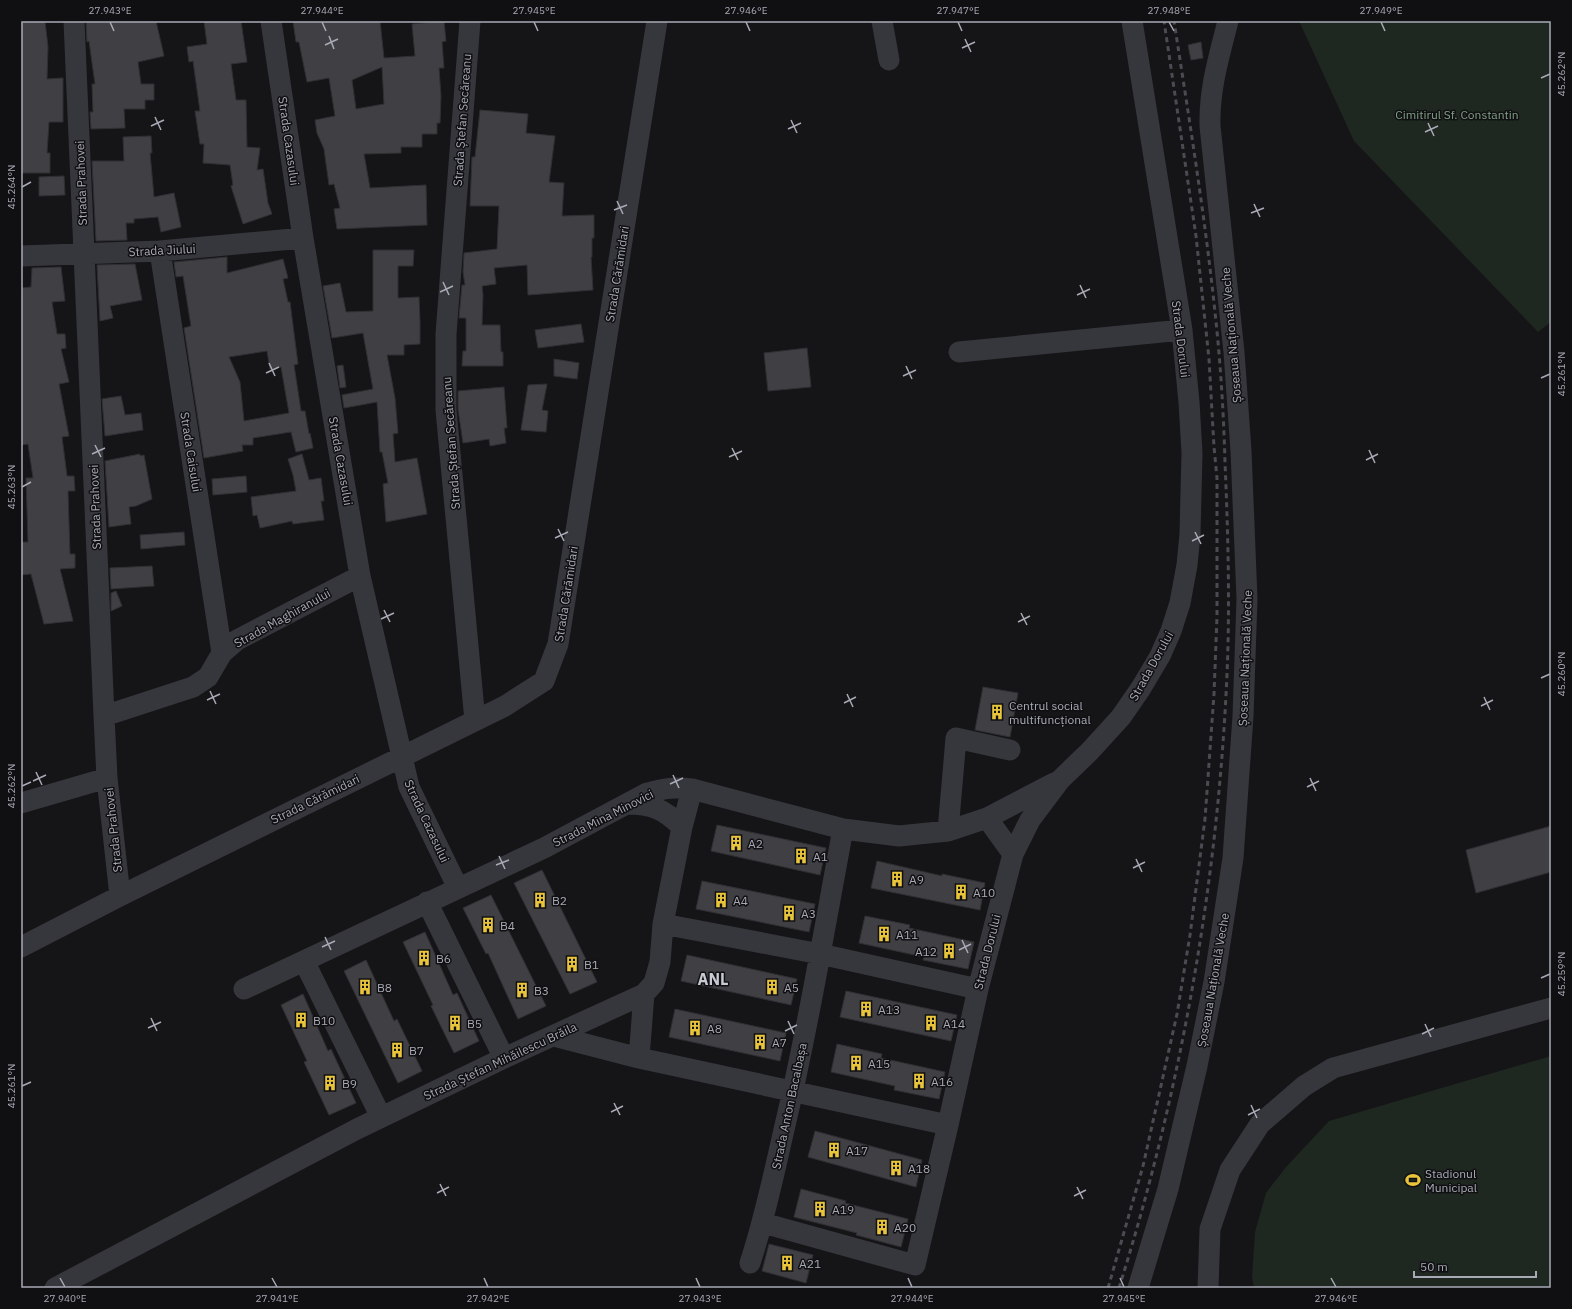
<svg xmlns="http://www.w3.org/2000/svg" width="1572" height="1309" viewBox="0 0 1572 1309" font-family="'IBM Plex Sans',sans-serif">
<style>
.green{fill:#1f2721}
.building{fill:#403f44;stroke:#302f33;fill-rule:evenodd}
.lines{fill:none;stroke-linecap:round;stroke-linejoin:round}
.minor{stroke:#36373c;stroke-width:21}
.rail{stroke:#4b4c53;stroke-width:3;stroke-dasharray:5 4;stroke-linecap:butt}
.ticks{fill:none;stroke:#a8aab6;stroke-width:1.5}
.labels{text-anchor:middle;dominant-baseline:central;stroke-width:3;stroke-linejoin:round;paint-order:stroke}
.park-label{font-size:12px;fill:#80a186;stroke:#101012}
.street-label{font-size:12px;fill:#a8aab6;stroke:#101012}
.poi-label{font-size:12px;fill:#a8aab6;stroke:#101012;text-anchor:start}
.district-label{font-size:16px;font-weight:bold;fill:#c8cad3;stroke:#101012}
.neatline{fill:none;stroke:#a8aab6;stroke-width:1.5}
.ticks-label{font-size:10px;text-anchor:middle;fill:#a8aab6}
</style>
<rect width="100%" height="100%" fill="#151517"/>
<path class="green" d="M1299,21H1551V322L1538,332L1354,141Z
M1551,1056V1288H1254L1252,1277L1255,1232L1266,1193L1286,1167L1329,1121Z"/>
<path class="building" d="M45,21L48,47L47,79L63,78V122H49L47,153H50V173H21V22Z
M86,21H156L164,56L138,62L141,84H154V100H145V109H124L125,128L91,129L90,112H93L92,84H95L89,41L87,42Z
M204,21H241L247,62L231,64L236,100H246L247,147L260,148L257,170L263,169L268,203L272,214L243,224L231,186L233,185L230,165L203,163L204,144H200L195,111H200L193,61L189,62L187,47L207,44Z
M293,21H380L384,58L415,56L412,24L444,21L446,41L442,42L444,68H439L441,96L440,123H437V134H422V147H401V153L364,154L370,188L426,185L427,225L337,229L334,209L340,208L334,184L329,185L324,149L317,133L315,120L335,116L329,78L307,82L299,42H296ZM382,67L384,104L356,109L352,80Z
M1201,42L1203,58L1191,60L1188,45Z
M480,110L528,114L526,133L555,136L549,182L564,183L562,216L594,215V238H592V257H591L593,290L528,295L527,265L494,268L496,284L482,286L483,295L482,325H500L501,352H503V366H462L463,351H466V318H459L462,285H465L463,272L464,253L497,249L499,206H470L472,157H475Z
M151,136L152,153H150L154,197L174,193L181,227L161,232L158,217L134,219V223H126L127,240L96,241L92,161H124L123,137Z
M64,176L65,195L39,196V177Z
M373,250H414L413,266H398V298L419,297L420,321V344L404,345V355H387L395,398L398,433L393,434L395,462L417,458L427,514L386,522L383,484L388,483L382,452H380L377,402L344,408L342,395L373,389L363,333L332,338L323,286L340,283L346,312L373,311Z
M227,257V273L283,259L288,278L283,279L288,302H290L298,364L294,365L301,411H305L309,434L310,433L313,448L296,452L291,432L253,438V445H242L243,451L204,458L184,328L191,326L183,276L176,277L174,262ZM267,351L270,369L281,367L289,413L244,421L240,382L229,357Z
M135,264L142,300L110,306L113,318L100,321L97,265Z
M61,267L65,301L52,302L57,334H65L66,348L61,349L69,382L59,384L69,436L62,437L67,476H74L75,491H68L70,554H75V568L60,569L73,621L44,624L31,574L21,575V542H28L26,478H33L28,444L21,445V288L31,287L32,268Z
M581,324L584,342L538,348L535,330Z
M807,348L811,387L768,391L764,353Z
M554,359L579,363L577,379L554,376Z
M343,365L346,387L340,388L337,366Z
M547,384L542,410L548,411L546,432L521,430L528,385Z
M504,387L507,428H504L506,443L490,446L489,439L463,443L458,409V391Z
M121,396L125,415L141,413L143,430L105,436L102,399Z
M140,454V456L144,455L152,499L136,506L129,507L131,524L109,527L105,461Z
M302,454L309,480L321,478L324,501H321L324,520L293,524L292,521L260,528L257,515L253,516L251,497L296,491L293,475L288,459Z
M246,476L247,492L213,495L212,479Z
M184,532L185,545L141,549L140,535Z
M152,566L154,586L111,589L110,568Z
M116,591L122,606L111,611V593Z
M983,687L1018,693L1010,737L975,730Z
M717,825L826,848L820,875L711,851Z
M1551,826V872L1476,893L1466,850Z
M877,861L942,876V874L985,883L980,910L871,888Z
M542,870L597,982L570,994L514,883Z
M702,881L815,904L809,932L696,909Z
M491,895L546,1006L518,1019L488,953L486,954L463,908Z
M865,916L910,925L909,928L974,942L968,969L923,960L924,957L859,943Z
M425,932L453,995L457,993L479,1041L454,1053L431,1006L433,1005L403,942Z
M687,955L797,979L791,1005L681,981Z
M366,960L394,1021L397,1019L422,1071L398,1083L344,971Z
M846,991L957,1015L951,1041L840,1017Z
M303,994L328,1051L331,1049L356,1103L329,1115L304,1062L307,1061L281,1005Z
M675,1009L786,1033L780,1061L669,1037Z
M837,1044L882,1054L881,1058L945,1072L939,1099L894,1090L895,1086L831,1072Z
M815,1131L922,1160L916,1187L808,1157Z
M801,1189L846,1201L845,1203L908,1219L901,1247L856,1235L857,1233L794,1217Z
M769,1244L813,1255L806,1283L762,1271Z"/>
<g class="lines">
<path class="minor" d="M74,21L104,716L107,778L120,896
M271,21L303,238L360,576L409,787L458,888
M470,21L446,334V410L475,721
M882,21L889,60
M160,251L222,653
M21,256L160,251L303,238
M959,352L1182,330
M104,716L193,687L208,677L222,653L237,640L360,576
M21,803L107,778
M627,804C652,804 664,809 682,827
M987,818L1013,854
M948,831L956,738L1010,750
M427,902L504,1058
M663,924L820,954L978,989
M21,947L120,896L505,706L544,681L558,644L657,21
M304,961L381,1117
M244,989L544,848L647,793C665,788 674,787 692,789L843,829L899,836L948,831L987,818L1054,783
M554,1036L639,1058L948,1125
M639,1058L644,994L654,983L660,962L663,924L682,827L692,789
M763,1223L915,1265L948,1125L978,989L1013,854L1030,820L1060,780L1090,751L1121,717L1141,688L1160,656L1171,631L1180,603L1187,565L1190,534L1192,453L1189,402L1182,330L1132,21
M750,1263C764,1221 773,1178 783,1134C807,1033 824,931 843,829
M55,1288L357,1129L504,1058L644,994
M1138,1288L1168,1189L1197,1066L1214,982L1233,858L1243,716L1247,599L1241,451L1234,352L1210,126C1209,89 1219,57 1228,21
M1208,1288L1210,1229L1230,1170L1260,1124L1304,1086L1333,1068L1551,1008"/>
<path class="rail" d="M1108,1288L1143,1166L1177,1014L1190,935L1205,819L1214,694L1217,617V478L1214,447L1209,359L1196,236L1164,21
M1119,1288C1181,1090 1218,882 1227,674C1230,604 1228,533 1225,462C1224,426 1222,389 1219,353C1209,241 1191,131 1174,21"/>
</g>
<path class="ticks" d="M110,22L114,31M322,22L326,31M534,22L538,31M746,22L750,31M958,22L962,31M1169,22L1174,31M1381,22L1385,31M329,36L334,49M965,39L971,52M325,45L338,39M962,48L975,42M1541,78L1550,74M155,117L161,130M791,120L797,133M1428,123L1434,136M151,126L164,120M788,129L801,123M1425,132L1438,126M22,187L31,182M617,201L623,214M1254,204L1260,217M614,210L627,205M1251,213L1264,208M443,282L449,295M1080,285L1086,298M440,292L453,286M1077,295L1090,289M269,363L275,376M906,366L912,379M266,373L279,367M903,376L916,370M1541,378L1550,374M95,445L101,457M732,448L738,460M1369,450L1375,463M92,454L105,448M729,457L742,451M1366,460L1378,454M22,487L31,482M558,529L564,541M1195,532L1201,544M555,538L568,532M1192,541L1204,535M384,610L390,622M1021,613L1027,625M381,619L394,613M1018,622L1030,616M1541,678L1550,674M210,691L216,704M847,694L853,707M1484,697L1490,710M207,700L220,694M844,703L856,697M1481,706L1493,700M36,772L42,785M673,775L679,788M1310,778L1316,791M33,781L46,775M670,784L683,778M22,786L31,782M1307,787L1319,781M499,856L505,869M1136,859L1142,872M496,865L509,860M1133,868L1145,862M325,937L331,950M962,940L968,953M322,947L335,941M959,950L971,944M1541,978L1550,974M151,1018L157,1031M788,1021L794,1034M1425,1024L1431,1037M148,1028L161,1022M785,1031L797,1025M1422,1034L1434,1028M22,1086L31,1082M614,1103L620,1115M1251,1105L1257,1118M611,1112L623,1106M1248,1115L1260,1109M440,1184L446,1196M1077,1187L1083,1199M437,1193L449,1187M1074,1196L1086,1190M60,1278L65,1287M272,1278L277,1287M484,1278L488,1287M696,1278L700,1287M908,1278L912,1287M1120,1278L1124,1287M1331,1278L1336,1287"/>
<defs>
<g id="building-bare" transform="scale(1.2)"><path d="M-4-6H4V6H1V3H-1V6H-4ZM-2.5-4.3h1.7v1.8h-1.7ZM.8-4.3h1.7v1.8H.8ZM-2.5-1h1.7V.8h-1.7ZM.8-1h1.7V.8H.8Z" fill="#e9c53b" stroke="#101012" stroke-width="2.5" paint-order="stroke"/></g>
<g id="stadium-bare" transform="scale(1.2)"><path d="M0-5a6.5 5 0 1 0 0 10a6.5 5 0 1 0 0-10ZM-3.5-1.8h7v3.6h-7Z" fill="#e9c53b" stroke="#101012" stroke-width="2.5" paint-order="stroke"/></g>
</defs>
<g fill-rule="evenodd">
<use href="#building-bare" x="997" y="712"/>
<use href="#building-bare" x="736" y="843"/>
<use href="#building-bare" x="801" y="856"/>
<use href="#building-bare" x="897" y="879"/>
<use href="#building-bare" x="961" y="892"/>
<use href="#building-bare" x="540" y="900"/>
<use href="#building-bare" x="721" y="900"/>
<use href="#building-bare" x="789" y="913"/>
<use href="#building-bare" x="488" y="925"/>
<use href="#building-bare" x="884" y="934"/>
<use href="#building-bare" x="949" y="951"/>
<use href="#building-bare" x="424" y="958"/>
<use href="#building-bare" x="572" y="964"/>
<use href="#building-bare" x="365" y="987"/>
<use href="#building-bare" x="772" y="987"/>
<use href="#building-bare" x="522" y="990"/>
<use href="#building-bare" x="866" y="1009"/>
<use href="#building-bare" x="301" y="1020"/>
<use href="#building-bare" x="455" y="1023"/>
<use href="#building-bare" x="931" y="1023"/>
<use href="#building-bare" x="695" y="1028"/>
<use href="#building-bare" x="760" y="1042"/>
<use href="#building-bare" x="397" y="1050"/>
<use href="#building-bare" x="856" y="1063"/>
<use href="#building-bare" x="919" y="1081"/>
<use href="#building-bare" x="330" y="1083"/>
<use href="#building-bare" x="834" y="1150"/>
<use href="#building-bare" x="896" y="1168"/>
<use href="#stadium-bare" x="1413" y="1180"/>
<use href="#building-bare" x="820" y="1209"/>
<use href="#building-bare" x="882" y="1227"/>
<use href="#building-bare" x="787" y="1263"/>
</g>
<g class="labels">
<g class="park-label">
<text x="1457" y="114">Cimitirul Sf. Constantin</text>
</g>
<g class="street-label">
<text transform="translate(462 120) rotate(-86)">Strada Ștefan Secăreanu</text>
<text transform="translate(289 141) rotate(82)">Strada Cazasului</text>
<text transform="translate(81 183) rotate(-92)">Strada Prahovei</text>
<text transform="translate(162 250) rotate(-3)">Strada Jiului</text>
<text transform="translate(617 274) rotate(-81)">Strada Cărămidari</text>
<text transform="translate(1231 335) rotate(-95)">Șoseaua Națională Veche</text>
<text transform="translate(1181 339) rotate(83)">Strada Dorului</text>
<text transform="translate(451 443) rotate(-94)">Strada Ștefan Secăreanu</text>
<text transform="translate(191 452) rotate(81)">Strada Caisului</text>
<text transform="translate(341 461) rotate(80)">Strada Cazasului</text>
<text transform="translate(95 507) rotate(-92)">Strada Prahovei</text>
<text transform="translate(566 594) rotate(-81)">Strada Cărămidari</text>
<text transform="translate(282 618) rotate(-29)">Strada Maghiranului</text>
<text transform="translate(1245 658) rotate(-88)">Șoseaua Națională Veche</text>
<text transform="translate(1151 666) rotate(-61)">Strada Dorului</text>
<text transform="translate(315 799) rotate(-26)">Strada Cărămidari</text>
<text transform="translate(603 818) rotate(-27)">Strada Mina Minovici</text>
<text transform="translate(427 821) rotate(65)">Strada Cazasului</text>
<text transform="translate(113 830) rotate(-96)">Strada Prahovei</text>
<text transform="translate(987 952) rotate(-76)">Strada Dorului</text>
<text transform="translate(1213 980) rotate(-80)">Șoseaua Națională Veche</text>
<text transform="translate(500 1061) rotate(-25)">Strada Ștefan Mihăilescu Brăila</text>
<text transform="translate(789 1106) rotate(-78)">Strada Anton Bacalbașa</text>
</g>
<g class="poi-label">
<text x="1009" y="705">Centrul social<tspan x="1009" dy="14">multifuncțional</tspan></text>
<text x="748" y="843">A2</text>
<text x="813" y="856">A1</text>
<text x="909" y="879">A9</text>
<text x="973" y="892">A10</text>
<text x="552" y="900">B2</text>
<text x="733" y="900">A4</text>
<text x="801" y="913">A3</text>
<text x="500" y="925">B4</text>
<text x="896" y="934">A11</text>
<text x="937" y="951" text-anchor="end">A12</text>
<text x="436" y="958">B6</text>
<text x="584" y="964">B1</text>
<text x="377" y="987">B8</text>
<text x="784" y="987">A5</text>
<text x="534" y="990">B3</text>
<text x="878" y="1009">A13</text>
<text x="313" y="1020">B10</text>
<text x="467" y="1023">B5</text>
<text x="943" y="1023">A14</text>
<text x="707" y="1028">A8</text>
<text x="772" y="1042">A7</text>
<text x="409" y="1050">B7</text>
<text x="868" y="1063">A15</text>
<text x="931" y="1081">A16</text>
<text x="342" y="1083">B9</text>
<text x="846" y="1150">A17</text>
<text x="908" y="1168">A18</text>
<text x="1425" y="1173">Stadionul<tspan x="1425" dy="14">Municipal</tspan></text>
<text x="832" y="1209">A19</text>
<text x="894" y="1227">A20</text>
<text x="799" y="1263">A21</text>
</g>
<g class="district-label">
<text x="713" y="979">ANL</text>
</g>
</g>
<rect width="1572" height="1309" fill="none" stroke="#101012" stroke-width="44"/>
<path d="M1414 1271v6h122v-6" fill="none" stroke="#a8aab6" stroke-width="2"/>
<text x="1420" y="1271" font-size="12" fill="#a8aab6" stroke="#101012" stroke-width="3" paint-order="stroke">50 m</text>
<rect x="22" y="22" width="1528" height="1265" class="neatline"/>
<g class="ticks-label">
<text x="110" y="14">27.943°E</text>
<text x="322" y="14">27.944°E</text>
<text x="534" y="14">27.945°E</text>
<text x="746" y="14">27.946°E</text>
<text x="958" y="14">27.947°E</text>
<text x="1169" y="14">27.948°E</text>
<text x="1381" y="14">27.949°E</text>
<text transform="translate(1561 74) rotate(-90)" y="4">45.262°N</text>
<text transform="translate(11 187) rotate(-90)" y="4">45.264°N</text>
<text transform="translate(1561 374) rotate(-90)" y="4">45.261°N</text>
<text transform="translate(11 487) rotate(-90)" y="4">45.263°N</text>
<text transform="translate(1561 674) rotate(-90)" y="4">45.260°N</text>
<text transform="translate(11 786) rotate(-90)" y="4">45.262°N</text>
<text transform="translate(1561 974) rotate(-90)" y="4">45.259°N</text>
<text transform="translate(11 1086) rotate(-90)" y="4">45.261°N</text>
<text x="65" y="1302">27.940°E</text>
<text x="277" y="1302">27.941°E</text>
<text x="488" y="1302">27.942°E</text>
<text x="700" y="1302">27.943°E</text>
<text x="912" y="1302">27.944°E</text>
<text x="1124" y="1302">27.945°E</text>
<text x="1336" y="1302">27.946°E</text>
</g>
</svg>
